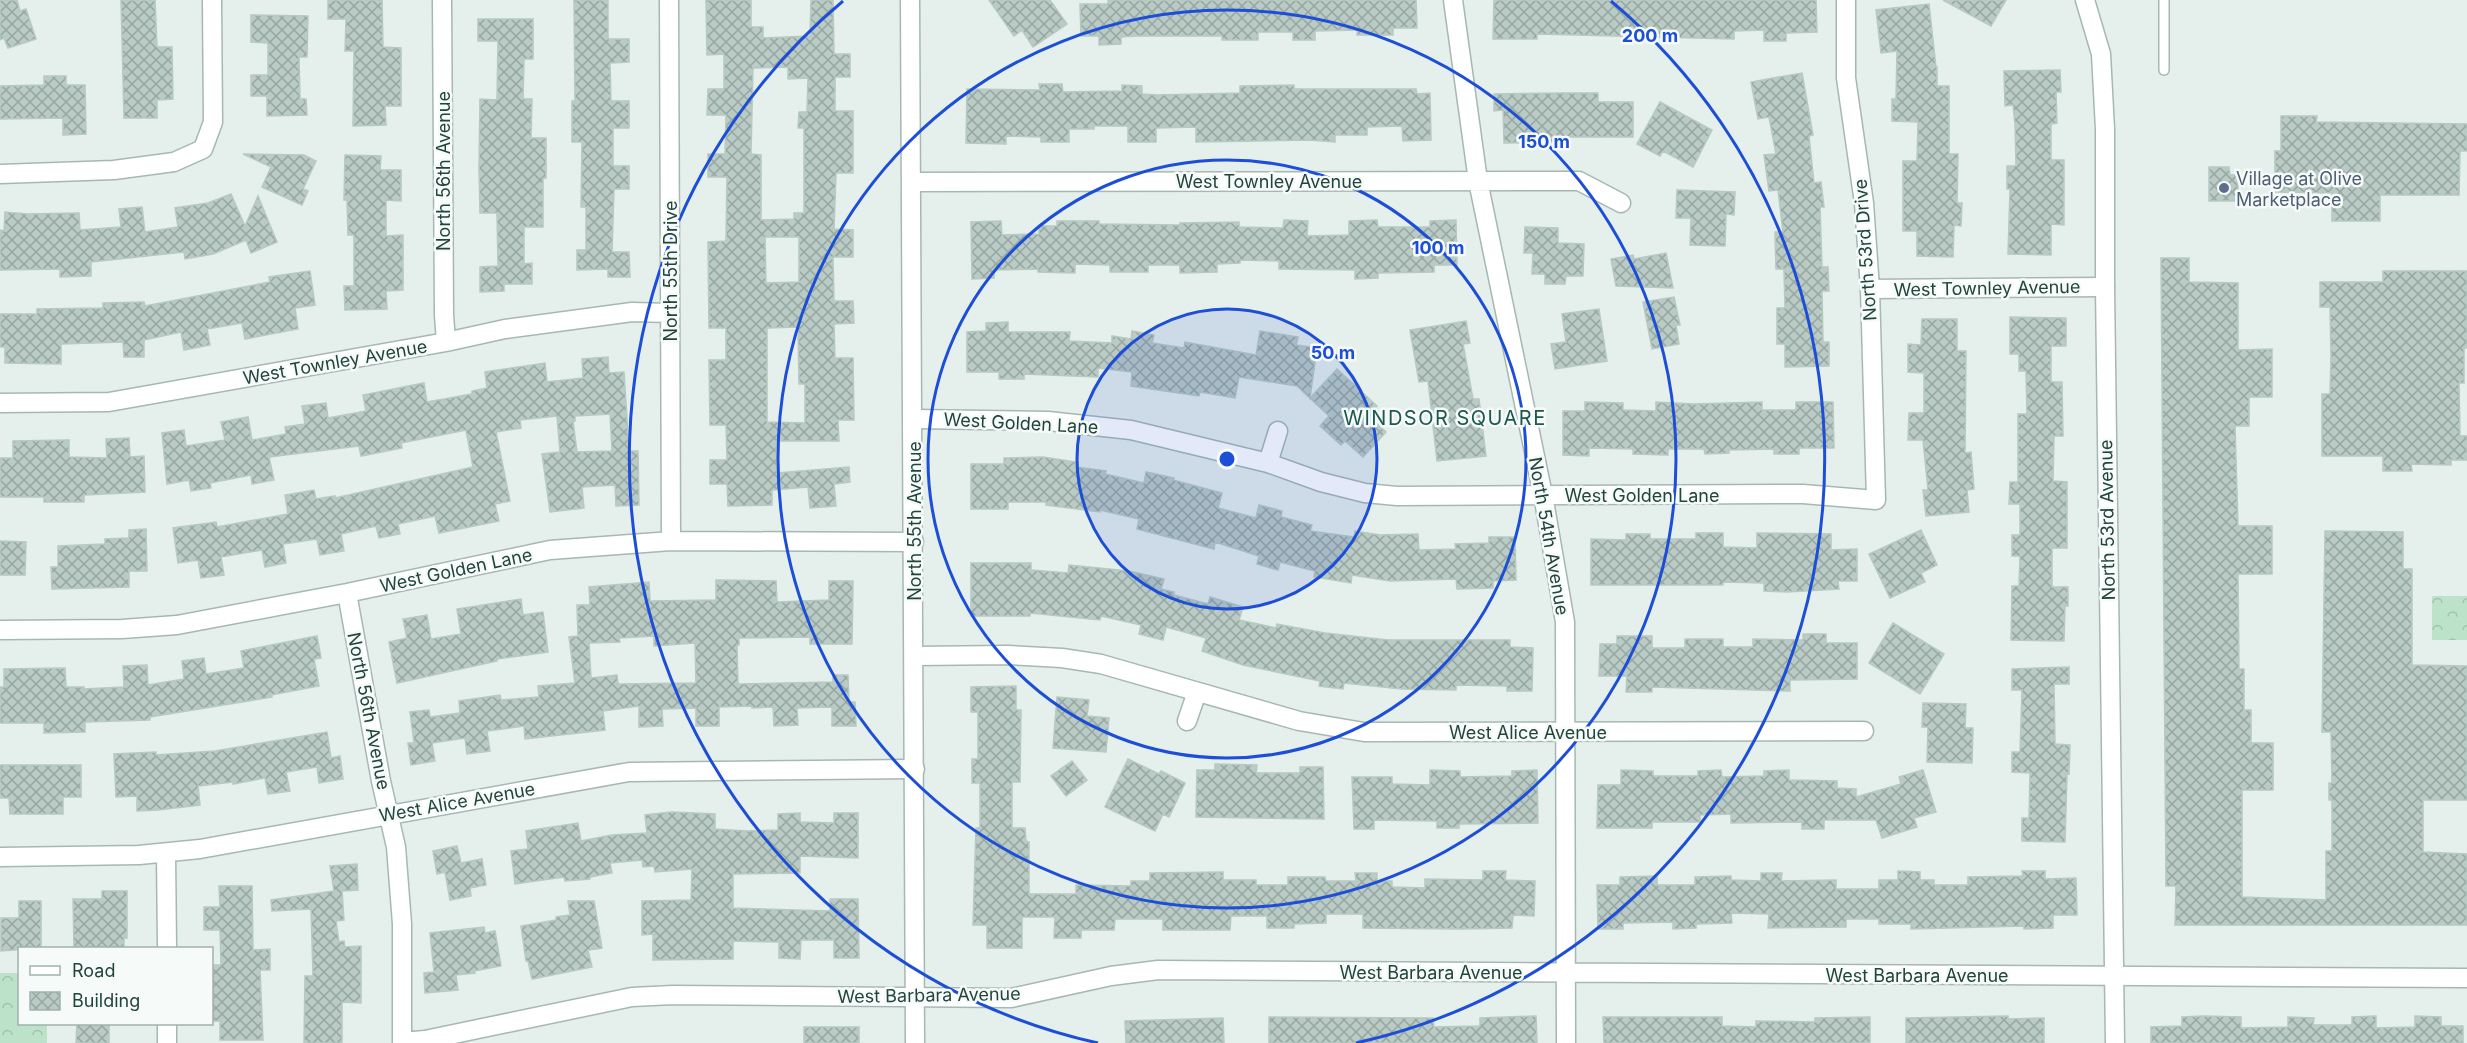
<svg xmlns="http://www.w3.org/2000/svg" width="2467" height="1043" viewBox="0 0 2467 1043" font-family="Inter,sans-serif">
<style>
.park{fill:url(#park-crowns)}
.building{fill:url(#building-cross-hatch);stroke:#b6cac3;stroke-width:1.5;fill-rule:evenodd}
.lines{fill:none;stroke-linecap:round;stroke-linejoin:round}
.service-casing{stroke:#a6b8b3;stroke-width:12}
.minor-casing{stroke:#a6b8b3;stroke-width:21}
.tertiary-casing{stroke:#a6b8b3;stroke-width:21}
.service{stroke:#fff;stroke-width:9}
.minor{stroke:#fff;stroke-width:18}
.tertiary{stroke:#fff;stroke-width:18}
.ring{fill:none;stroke:#1d4ed8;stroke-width:3}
.service-dot{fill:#5c6f8a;stroke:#f6fbf9;stroke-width:2}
.labels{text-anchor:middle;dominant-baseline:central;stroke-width:5;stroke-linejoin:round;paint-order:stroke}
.street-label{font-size:18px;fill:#21443d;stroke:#f6fbf9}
.service-label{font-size:18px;fill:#4e5e75;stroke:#f6fbf9;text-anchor:start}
.neighbourhood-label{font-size:20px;letter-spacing:1.5px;fill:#1b584d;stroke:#f6fbf9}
.centre{fill:#1d4ed8;stroke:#f6fbf9;stroke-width:3}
.ring-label{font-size:18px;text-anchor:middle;font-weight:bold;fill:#1d4ed8;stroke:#f6fbf9;stroke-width:5;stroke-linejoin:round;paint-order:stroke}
</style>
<defs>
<pattern id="park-crowns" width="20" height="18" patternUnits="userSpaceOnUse" patternTransform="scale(1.5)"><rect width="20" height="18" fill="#bce2c9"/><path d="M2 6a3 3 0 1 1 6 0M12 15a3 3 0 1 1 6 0" fill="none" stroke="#a1c3ae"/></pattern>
<pattern id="building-cross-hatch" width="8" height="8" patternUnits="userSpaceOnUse" patternTransform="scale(1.5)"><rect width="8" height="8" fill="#b9cbc4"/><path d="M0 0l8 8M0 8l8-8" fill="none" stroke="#96a6a0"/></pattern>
</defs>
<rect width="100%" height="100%" fill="#e5efeb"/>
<path class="park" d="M2432,596H2467V640H2432Z
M0,973H19L20,1024H47V1043H0Z"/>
<path class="building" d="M0,0H17L20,11L26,9L36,39L8,48L4,38L0,40Z
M121,0H155L157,47H172L173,99L157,100V118H124Z
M328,0H382L383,47L401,48V106H385L386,125L353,126L354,51H345L346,19H328Z
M574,0H608V39H629V62L610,63L611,101H629V128H613V166H629V189H614L612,252H629L630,277H608V269L577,270V250H586V207H581L582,142H572V101H575Z
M706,0H751V27H763V38L810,36L811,0H833L834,54H850V77H835V111H853V173H836L834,229L853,230V257H833L834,301H853L854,323L834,324L835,358H853L854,420H838L839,441H776L777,473L849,467L850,482L834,484L836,506L810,508L808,487L772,490V505L728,506L727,484H710V460H727L726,425H710L709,360H726V328H709L708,242L726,241L727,177H708V154H725L726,115H707L708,89H724V54L707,55ZM788,67V79L808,78L807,112H799L798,128H804V213H794V219L761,220V155L751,154L753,68ZM765,237H799V282L766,283ZM798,327L799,384H805V423L767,422V328Z
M989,0H1050L1067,24L1033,47L1022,30L1014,36Z
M1108,0H1416L1417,28H1393V35H1357V30L1315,31V40H1293V32H1258V40H1222V36H1136L1121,37V44L1099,45V36H1081L1080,4H1108Z
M1494,0H1816L1817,32L1786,33V41H1764V30L1734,31V39L1537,34V39H1493Z
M1943,0H2006L1991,26Z
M1929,4L1936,67H1937V86H1949V154H1958L1957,203H1962L1961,226L1954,225L1953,257L1917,256V231H1903V161H1917L1918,122L1892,121V99H1896L1897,51L1881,53L1876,10Z
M251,15L308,16L307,57H299L300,99H306L307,115L267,116V96H251V75H268V43L251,42Z
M478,19H533V59H524L523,99H532L531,138H546V178H543V227H524V264L532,263V284H504V291L480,292V267L498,266L497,213H480L479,168L480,99L497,100L498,41H478Z
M2060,70L2061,92H2056L2057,123L2051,124V160H2064V225L2051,224V255L2008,254L2010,189H2007V166H2016L2015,124L2013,105L2005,106L2004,71Z
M1802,73L1813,135L1809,136L1814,183L1821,182L1824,207H1820L1822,267H1828L1829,291H1822L1823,342H1829V366L1785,367V344H1777V308H1785L1784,269H1776L1775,232H1783L1778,190L1769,191L1764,155L1776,154L1769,117L1758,119L1751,82Z
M44,76H66V85H85L86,134L63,135V118L0,119V86L44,85Z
M1039,84H1062L1063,92L1122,91V85L1142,86V94L1157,95L1240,93V86L1294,85V89H1416L1417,94L1430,93L1431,140L1403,141L1402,126L1367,127V135H1335V142L1309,140L1196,142V127L1156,128V142H1128V126H1094V129H1069V142H1041V137L1006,136V144L966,143L967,89L1040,90Z
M1562,93H1598V102H1633V137H1563V142L1504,143L1503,110L1494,111V94Z
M1660,102L1712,130L1693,167L1663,151L1660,156L1637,144Z
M2281,116H2317L2316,122L2467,124V151H2460L2459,195H2380V221H2332V193L2275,192V151H2281Z
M243,154L304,155L316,161L303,189L308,191L302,205L262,187L271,167Z
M345,155L381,156L380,170H401V201L386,200V236L403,235V290L386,291L387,309L345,310L344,286H354V235H348L347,200H344Z
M2209,167H2229L2230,175H2238V201H2209Z
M1677,190L1735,192L1734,215L1726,214L1725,246L1690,245L1691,218H1676Z
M231,194L245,226L258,196L277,242L251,253L246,240L213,254L185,259L184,252L91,262V276L60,277V269L0,270V230L4,231L5,212L27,214L79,213L80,230L121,227L119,209L142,207L145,232L178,227L175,208L208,203Z
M1284,220L1308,221L1307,236L1349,235V221L1377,220L1378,227H1430V221L1456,220L1457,265H1434V272L1378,273V278L1355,279V270L1279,269V261L1240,260V263L1217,264V272L1180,273V265H1148V272H1110V265L1075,264V273L1038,272V269L994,270V278L972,279L971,222L1001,221L1002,235L1039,234V226H1057V221H1099V224L1180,225V223L1239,222V227L1283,228Z
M1525,227L1558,228V243L1584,244L1583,276H1566L1565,284H1545V274H1532L1533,253H1524Z
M1666,253L1673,288L1616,286L1611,259L1633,255L1634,259Z
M2161,258H2189V282L2238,283V350L2272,349V397H2249V426H2235L2238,526H2272V574H2238L2239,669H2244V710H2251V743H2273V790H2242V897L2326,900V851H2332V800H2329V783H2332L2331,732H2322L2325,531L2403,532V569H2412V665L2467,666V800H2423V852L2467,854V925H2175L2176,886H2166Z
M310,271L315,305L295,308L298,329L245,339L242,323L207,329L210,345L184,350L181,332L144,340V357H124L123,342L61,344V364L5,363V347H0V314H37V309L103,308V303L144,302L145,306L270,282L269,277Z
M2383,271H2467V348H2464V383H2459L2460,436H2467V460H2451V465L2411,464L2412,471H2383V456H2322V394H2330L2331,357L2330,307H2320V282H2383Z
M1674,297L1680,325H1676L1679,344L1652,349L1643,302Z
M1599,309L1607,361L1555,369L1551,344L1566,342L1562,314Z
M2010,317L2066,318V346H2051V382H2062L2063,436H2054L2053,481L2067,482V548H2052V587H2068V606H2065L2064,641L2011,640L2012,586H2019L2020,556H2012V535H2020V504H2009L2010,482H2018V414H2027L2026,371H2019V354H2010Z
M1922,319H1957V351H1966L1965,453L1971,452L1974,489L1967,490L1969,512L1926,516L1923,490H1928L1923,440H1908L1909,413H1924V373L1908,372V344L1921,345Z
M1466,321L1470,343L1463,344L1473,399H1479L1486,456L1437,461L1428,381L1419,382L1410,330Z
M1008,322V332H1070L1069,341L1112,343V336L1131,339L1132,331L1154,335L1152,343L1184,348L1185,342L1256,355L1260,331L1298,337L1296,345L1317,348L1310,398L1337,369L1377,406L1368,415L1386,432L1363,457L1345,441L1341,445L1320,426L1329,416L1297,386L1239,377L1235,398L1200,392L1199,396L1131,386L1132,372L1098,368V377L1024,374V379H999V372H967V332L986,331V323Z
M608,357L609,373L624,372L629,451H638L639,505L616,506L615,485L582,487L584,508L550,512L542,454L560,452L557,416L520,420L521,428L496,432L510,501L495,504L499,521L439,533L435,516L398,524L400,534L379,538L376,526L341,534L344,551L320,555L317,539L283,544L286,563L265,567L262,550L221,557L224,575L201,578L198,560L178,563L173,528L216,522L217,527L288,514L285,495L314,490L316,499L335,496V498L473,467L466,430L401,443L402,448L361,456L359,446L269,457L274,480L252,484L251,475L210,483L211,488L191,491L189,480L167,484L162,433L184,430L186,446L225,440L221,422L248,417L252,440L286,434L285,427L305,424L302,406L326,403L328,418L366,411L363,395L424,383L427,402L472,394V391L487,388L485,372L545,363L547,382L583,378L582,359ZM610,414L612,451L577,452L573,421H575V416Z
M1585,402L1623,403V410L1656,411V402L1694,404L1762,402V410H1796V402H1833L1834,448H1799V454H1774V449L1729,450V453L1705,454L1704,449H1668V455L1633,454V449L1589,448V456L1563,455V411H1585Z
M129,438L130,457L144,456L145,492L84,495V502H44V497H0V458H13V441L69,440V457L107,458L106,439Z
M1043,457L1076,462L1075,467L1106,471L1105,474L1144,483L1146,472L1174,478L1173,480L1222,493L1218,508L1256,518L1259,505L1282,511L1281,517L1312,525L1310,531L1354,537L1355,531L1380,535L1418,534L1419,550L1456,549L1455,544L1489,543V537H1515L1516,580L1493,581V588L1457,589L1456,579L1390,581L1352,575L1351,583L1314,577L1315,571L1280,562L1278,570L1257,564L1259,556L1215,542L1214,549L1137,529L1139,519L1100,510V512L1046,505V502H1008V509H971V464H1004V458Z
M146,529L147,571H129V587L52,589L51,567H58V546L105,544V539L129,538V530Z
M1921,530L1937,565L1921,573L1925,582L1890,598L1869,554Z
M1696,533H1723V547L1757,548V533L1831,534V550L1857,549V581H1838L1839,589L1787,592L1764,591V583L1723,582V585H1591V539L1626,540V534H1650V539H1696Z
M0,541L26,542L25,575H0Z
M971,563H1031V570L1068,573L1069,565L1129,571L1164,579L1161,589L1174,592V595L1208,604L1210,597L1243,607L1239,620L1276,628L1277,624L1325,633L1388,640H1510V647L1533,648L1532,691H1507V686L1456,685V690L1402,689L1344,683L1343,689L1319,686L1320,681L1243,665L1202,651L1206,638L1166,627L1163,640L1139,634L1141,625L1101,616L1100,620L1030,613V616H971Z
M716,580L776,581L777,602L829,600V581H853L852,644H810V637L739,638V645H737L738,684L833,682V675H848L849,702H855L856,726H832V707L797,708L798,725L774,726L773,707L752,708V706L719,707V726H696V708L662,709L663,726L639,727V706L603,711L605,730L525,739L524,726L487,731L490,751L467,754L465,738L432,743L435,761L411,765L408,743H414L410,712L429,710L430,717L460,713L459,701L500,695L501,700L539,697L538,686L575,683L569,637L578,636L577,605H590L589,587L649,582L650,601L716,600ZM654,636V646L695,643L696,683L618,684L617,675L591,678L589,643L620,642L619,638Z
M521,599L523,615L543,612L548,652L497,659V661L397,683L389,642L407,638L403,619L427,615L431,639L461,634L457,609Z
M1893,623L1944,654L1920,694L1869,663Z
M1803,634H1826V643H1857V679L1790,680V691L1652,687V692H1626L1627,676H1599L1600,644H1617V636H1652V648H1685V639H1723V647H1753V639L1803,640Z
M317,636L321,658L314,659L319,686L271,695L272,697L150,717V720L85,722V732L44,733V723H0V687H4V669L65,668L66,687H84V689L124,687L123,666L147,665L148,685L184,679L182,661L204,658L206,674L244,668L241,651Z
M2069,667V684H2054L2055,744L2070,745L2069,774L2067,773L2065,842L2022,841V818H2029L2030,773L2012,772V752H2020L2022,690H2012V669Z
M1016,686V710H1021L1020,782H1012V828H1025L1026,841L1029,842V894H1076V885L1131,886V881H1150V873L1223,872V880H1256V885H1288V877H1325L1326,881H1356L1355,873H1377V881H1392V887L1425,888V879L1483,880V871H1506L1505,880L1535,881L1534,916L1513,915L1512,928L1462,929L1363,928V914H1326V923L1294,924V928H1267V916H1231L1230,930H1163V919H1115L1114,930H1081V938H1054L1055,917H1022V948H987V925H973L976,828H980V783H972V759H978V712H971V687Z
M1057,697L1089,700L1087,716L1109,718L1106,752L1053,748Z
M1923,703L1966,704L1965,728H1973L1972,763L1927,762L1928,727H1922Z
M327,732L331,758L340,756L343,779L319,783L317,767L286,772L290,791L268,794L265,778L233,784V782L198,786L200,805L158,810L137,811V796L116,797L114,754L156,752V755L215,751Z
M1128,759L1159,774L1161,771L1185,783L1169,817L1163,814L1155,831L1105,807Z
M1072,761L1087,780L1066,796L1051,776Z
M1215,764L1257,765L1256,773H1300V767H1323L1324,819L1196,817L1197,770H1215Z
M0,765H81V797H63V814H10L9,798H0Z
M1430,770L1460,771V777L1512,776V771L1537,770L1538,823L1459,824V828H1437V821L1374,820V829H1354L1352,777H1392V784L1430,785Z
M1621,770L1653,771V776H1698V771L1721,770L1722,777L1764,776V771L1789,770V780L1837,781V788L1856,789V797L1901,784L1899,777L1923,770L1936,812L1914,818L1917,827L1882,838L1876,820H1824V829H1802V822L1731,823V814L1700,815V822H1652V828H1597L1598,785H1621Z
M672,812L715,814V829L747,831L778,830V814L800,813V822L834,823V813H858V858L800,856V873L733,874V908L830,911V899H858L859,958H834V940H801L800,959L779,958V942L733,941V959L653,960V934L642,935V901L691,900L692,869L655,872L654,866L643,867L642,860L610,863L612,873L590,877V879L565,881L564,877L515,884L511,851L528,849L526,831L578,823L581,841L612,835L647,833L645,815Z
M457,846L461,863L482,859L486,885L470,888L471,896L450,900L445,872L437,874L433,851Z
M357,864L358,890L342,891L344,920L336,921L339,942L344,941L345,947L361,946V1003L342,1002V1043H304L305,976H313L311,909L272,911L271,900L334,891L330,866Z
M1898,871L1920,872V880H1934V885H1968V877L2023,876L2022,871H2045V879L2076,878L2077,915H2053V928L2024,929V926L1911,929V924H1879V919H1846V927L1768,928L1769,914L1731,913L1732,923L1696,924V928L1673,929V922L1623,923V929H1598L1597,885H1620V877L1657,876V885H1695V877L1731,876V880L1761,881V873H1782L1781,881L1836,880V889H1879V880H1898Z
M219,886H252L253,950L270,949V970H260L263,1040H220V1021H212V965H221L220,930H204V907H220Z
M102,891H127V938H124V948H74L73,899H102Z
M19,901H41V948L1,951V918H19Z
M568,901H594L602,948L588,950L592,967L532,979L528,961H526L521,926L556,920V917L570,915Z
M484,927L485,933L495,931L501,966L474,971L475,973L456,975L458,990L425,993L424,973L434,972L430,933Z
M1536,1016L1537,1043H1269V1017L1433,1018L1434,1027L1480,1026V1018Z
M2008,1016V1019L2044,1018V1043H1906V1018Z
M2204,1016L2241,1017V1028L2288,1027V1017L2314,1018L2313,1025H2352V1017L2376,1016V1028L2415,1027V1016L2441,1017V1026H2463V1043H2151V1027L2182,1026V1017Z
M1603,1017H1722V1026L1756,1027V1021L1815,1022V1018L1870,1017V1043H1604Z
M1223,1018L1224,1043H1126L1125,1021Z
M77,1023H109V1043H76Z
M804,1027H859V1043H804Z"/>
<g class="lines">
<g class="service-casing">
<path id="service" d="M2164,70V0"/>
</g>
<g class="minor-casing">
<path id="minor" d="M442,0L444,315L446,342
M669,0L671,541
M1453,0L1478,181L1543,495L1565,622L1566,1043
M0,174L114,170L174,162L203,149L213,122L212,0
M912,182L1579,181L1621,203
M1870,289L2105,287
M0,403L109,402L446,342L505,329L632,312L670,313
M914,419L1048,421L1131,430L1268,463L1321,482L1365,493L1397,496L1803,494L1876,500L1870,289L1864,203L1846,78V0
M1268,463L1278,431
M347,593L381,781L396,847L402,924V1043
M0,630L122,629L177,625L347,593L550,550L671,541L914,542
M915,656L1008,655L1062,658L1101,664L1299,721L1364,732L1864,731
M1187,721L1197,692
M166,853L167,948
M0,857L139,855L200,849L629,772L915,769
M167,1024V1043
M402,1042L425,1040L632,997L673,995L1011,998L1111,976L1158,970L2467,978"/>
</g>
<g class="tertiary-casing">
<path id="tertiary" d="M910,0L915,1043
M2085,0L2101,54L2105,129V287L2115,1043"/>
</g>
<use href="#service" class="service"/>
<use href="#minor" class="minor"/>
<use href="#tertiary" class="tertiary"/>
</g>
<circle cx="1227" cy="459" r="150" fill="#1d4ed8" fill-opacity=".12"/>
<g class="ring">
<circle cx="1227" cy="459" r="150"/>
<circle cx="1227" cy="459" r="299"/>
<circle cx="1227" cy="459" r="449"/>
<path d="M1098 1043A598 598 0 0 1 843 1M1611 1A598 598 0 0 1 1356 1043"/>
</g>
<circle class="service-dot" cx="2224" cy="188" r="6"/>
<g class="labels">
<g class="street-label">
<text transform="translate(443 171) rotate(-90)">North 56th Avenue</text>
<text x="1269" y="181">West Townley Avenue</text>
<text transform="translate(1865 250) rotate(-94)">North 53rd Drive</text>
<text transform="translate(670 271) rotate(-90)">North 55th Drive</text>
<text transform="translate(1987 288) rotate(-1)">West Townley Avenue</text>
<text transform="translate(335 362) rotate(-10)">West Townley Avenue</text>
<text transform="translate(1021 423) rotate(3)">West Golden Lane</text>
<text x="1642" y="495">West Golden Lane</text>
<text transform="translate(2107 520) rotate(-91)">North 53rd Avenue</text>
<text transform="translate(914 521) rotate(-90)">North 55th Avenue</text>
<text transform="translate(1549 536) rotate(80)">North 54th Avenue</text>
<text transform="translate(456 570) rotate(-12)">West Golden Lane</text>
<text transform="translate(369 711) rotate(79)">North 56th Avenue</text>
<text x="1528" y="732">West Alice Avenue</text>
<text transform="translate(457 802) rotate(-10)">West Alice Avenue</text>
<text x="1431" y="972">West Barbara Avenue</text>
<text x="1917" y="975">West Barbara Avenue</text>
<text transform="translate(929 995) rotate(-1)">West Barbara Avenue</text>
</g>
<g class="service-label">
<text x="2236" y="178">Village at Olive<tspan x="2236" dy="21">Marketplace</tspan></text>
</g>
<g class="neighbourhood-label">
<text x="1445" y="418">WINDSOR SQUARE</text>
</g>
</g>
<circle cx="1227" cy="459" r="9" class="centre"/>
<g class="ring-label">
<text x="1650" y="42">200 m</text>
<text x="1544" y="148">150 m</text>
<text x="1438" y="254">100 m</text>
<text x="1333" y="359">50 m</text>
</g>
<rect x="18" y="947" width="195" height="78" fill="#f6fbf9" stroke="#a1b2ae" stroke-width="1.5"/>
<rect x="30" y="966" width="30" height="9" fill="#ffffff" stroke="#a1b2ae" stroke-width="1.5"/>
<text x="72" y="977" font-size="18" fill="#21443d">Road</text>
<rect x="30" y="992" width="30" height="18" fill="url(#building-cross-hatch)" stroke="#a1b2ae" stroke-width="1.5"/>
<text x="72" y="1007" font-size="18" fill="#21443d">Building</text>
</svg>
